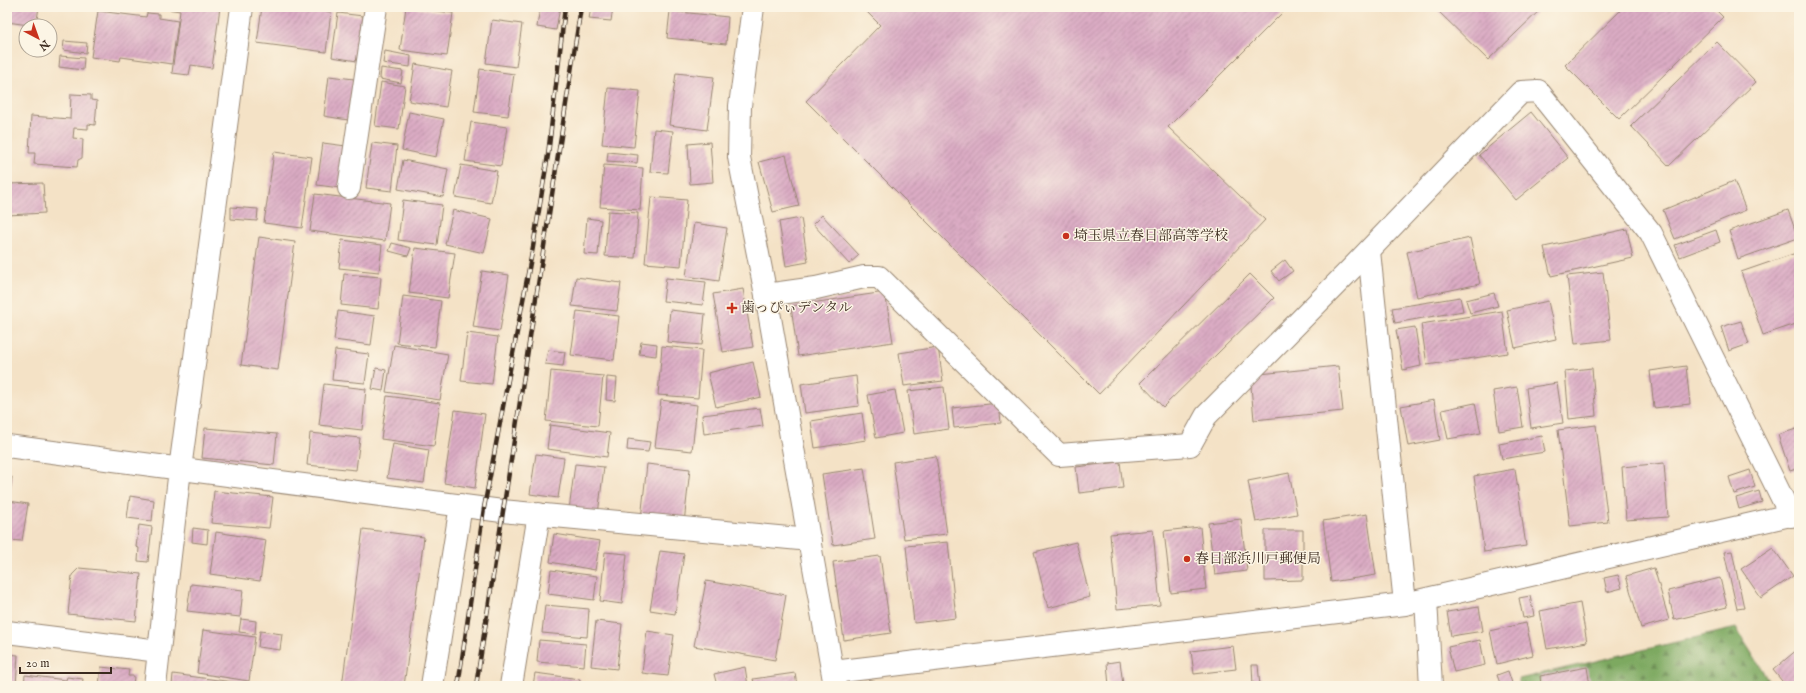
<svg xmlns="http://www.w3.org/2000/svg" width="1806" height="693" viewBox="0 0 1806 693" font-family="'IM FELL English','Noto Serif JP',serif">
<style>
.forest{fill:url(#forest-firs);stroke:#5c6a40}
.building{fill:url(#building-hatch)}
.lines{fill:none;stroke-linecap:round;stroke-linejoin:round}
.minor-casing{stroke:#988672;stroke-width:24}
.tertiary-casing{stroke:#988672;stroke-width:24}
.minor{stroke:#fff;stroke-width:22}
.tertiary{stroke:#fff;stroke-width:22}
.rail-casing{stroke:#3b2a1e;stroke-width:4.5}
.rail{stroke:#fcf5e5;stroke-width:3;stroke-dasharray:9;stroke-linecap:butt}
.poi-dot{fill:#c8321e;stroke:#fcf5e5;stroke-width:1.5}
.labels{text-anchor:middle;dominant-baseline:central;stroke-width:3;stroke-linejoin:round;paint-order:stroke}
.poi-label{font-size:14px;fill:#3b2a1e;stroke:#fcf5e5;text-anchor:start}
</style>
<defs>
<pattern id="forest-firs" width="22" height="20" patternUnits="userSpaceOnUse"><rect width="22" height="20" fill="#7da961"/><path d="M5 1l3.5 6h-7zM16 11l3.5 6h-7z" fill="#688a4f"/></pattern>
<pattern id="building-hatch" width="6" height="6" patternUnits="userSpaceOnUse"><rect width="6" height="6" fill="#dbacc4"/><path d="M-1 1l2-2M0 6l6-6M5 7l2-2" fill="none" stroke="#b38c9f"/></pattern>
</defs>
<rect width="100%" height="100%" fill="#fcf5e5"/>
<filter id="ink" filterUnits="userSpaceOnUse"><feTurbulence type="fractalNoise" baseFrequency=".025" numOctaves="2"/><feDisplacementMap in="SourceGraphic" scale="8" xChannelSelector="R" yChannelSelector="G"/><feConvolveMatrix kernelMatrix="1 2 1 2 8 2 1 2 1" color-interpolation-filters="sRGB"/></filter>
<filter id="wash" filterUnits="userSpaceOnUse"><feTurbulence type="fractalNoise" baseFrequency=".012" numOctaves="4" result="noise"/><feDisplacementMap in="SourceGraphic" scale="16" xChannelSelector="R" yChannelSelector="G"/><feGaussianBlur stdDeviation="0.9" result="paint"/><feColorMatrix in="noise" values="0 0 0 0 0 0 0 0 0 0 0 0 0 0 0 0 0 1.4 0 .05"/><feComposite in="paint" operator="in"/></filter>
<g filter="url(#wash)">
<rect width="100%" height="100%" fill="#f4e2c6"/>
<path class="forest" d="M1736,628L1772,686H1519V679Z"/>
<g id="blocks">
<path class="building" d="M7,7H39L36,26L7,22Z
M161,7H220L212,68L191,65L189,75L172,73L180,11L161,8Z
M262,7H291L331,12L326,52L257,43Z
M406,7L453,13L447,56L400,50Z
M540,7H560L556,30L537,27Z
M591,7H613L611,21L589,19Z
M862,7H1288L1168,127L1265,220L1099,394L806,101L880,25Z
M1434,7H1543L1488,60Z
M1624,7H1713L1723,17L1619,119L1565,65Z
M98,11L146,17L147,13L159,14V18L178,21L172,64L121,57L120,61L91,57Z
M670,11L728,17L726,44L667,38Z
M338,13L363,16L357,61L332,57Z
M492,20L522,24L516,67L486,63Z
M64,41L87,43L86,53L63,50Z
M1717,42L1756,82L1669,166L1631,126Z
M385,51L411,56L410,67L383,63Z
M60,56L84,58L83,70L59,67Z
M415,64L452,71L446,107L409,101Z
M381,68L403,71L401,83L380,79Z
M480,69L514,74L508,116L474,112Z
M676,73L714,77L707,130L669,125Z
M329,76L354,79L348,120L324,116Z
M381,82L405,86L399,129L375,126Z
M608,88L640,91L634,147L602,144Z
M71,94L91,95V100L97,101L95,125L88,124V129L74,128L73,138L83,139L82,158L78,160L77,167L34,164L35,153H29L31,116L70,119Z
M409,112L444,119L436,157L402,150Z
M1531,112L1568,158L1516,200L1479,155Z
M471,122L507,127L501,166L465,161Z
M654,129L673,131L668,173L650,172Z
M710,142L713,182L690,184L688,144Z
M323,143L346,146L340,188L317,185Z
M372,143L397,146L392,191L366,188Z
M274,152L312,157L302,228L264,223Z
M608,152L638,155L637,163L607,161Z
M786,155L799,206L773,212L759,162Z
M403,160L448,169L443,197L398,189Z
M461,165L497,171L491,203L455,197Z
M604,165L643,168L640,210L600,207Z
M1734,181L1746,210L1675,239L1663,210Z
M43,183L45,213L7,215V184Z
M315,194L390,203L385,241L310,231Z
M651,197L687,200L681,266L645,263Z
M403,200L442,205L437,245L398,240Z
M231,207L258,209L257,221L231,219Z
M453,210L492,219L484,253L445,244Z
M1788,210L1798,238L1738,259L1729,231Z
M608,211L638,213L635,258L605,256Z
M822,215L859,255L849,264L813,224Z
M587,218L601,220L598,255L584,254Z
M801,218L808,262L786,266L779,222Z
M694,223L727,228L719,281L686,276Z
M1627,229L1633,258L1551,276L1544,247Z
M1716,230L1720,242L1680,257L1675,245Z
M259,237L295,242L278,370L241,365Z
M1470,238L1480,284L1417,297L1407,252Z
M342,240L382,245L379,272L339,268Z
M392,243L411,248L408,256L389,251Z
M415,248L455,253L448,298L409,293Z
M1799,252V323L1763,335L1741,272Z
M1285,260L1293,271L1279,281L1271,271Z
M482,271L509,275L500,331L473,327Z
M1603,272L1611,340L1575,344L1567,276Z
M344,274L381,277L378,309L341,305Z
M1250,274L1274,298L1163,407L1140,383Z
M576,277L621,283L617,311L572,306Z
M666,278L706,282L703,305L663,301Z
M743,289L753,347L723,352L713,294Z
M885,292L893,342L798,356L791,306Z
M1494,293L1498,306L1470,313L1466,300Z
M403,296L441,301L435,347L397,343Z
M1460,297L1463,311L1395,323L1392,308Z
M1548,301L1556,339L1515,348L1507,310Z
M670,310L705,314L702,345L667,342Z
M338,311L375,316L371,345L334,340Z
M577,311L619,316L614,360L571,355Z
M1502,311L1508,353L1427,365L1421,324Z
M1741,321L1749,344L1729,351L1721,327Z
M1415,327L1421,366L1403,370L1396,330Z
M467,333L498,337L492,384L461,381Z
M641,342L657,344L656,356L639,354Z
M394,345L448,354L440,400L386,392Z
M662,346L702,350L698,398L658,395Z
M938,347L943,381L904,386L899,353Z
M335,350L369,354L365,383L332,380Z
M548,350L565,352L563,366L545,364Z
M753,362L761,397L716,407L708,373Z
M1338,366L1343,411L1254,420L1250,375Z
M1686,366L1690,404L1654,408L1650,371Z
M376,368L386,370L383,391L372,389Z
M1592,368L1596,416L1569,419L1565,371Z
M551,371L603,376L598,426L546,421Z
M856,376L859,406L805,413L801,384Z
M607,377L617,378L615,401L606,400Z
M1557,383L1563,423L1531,428L1526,388Z
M324,384L366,389L362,430L319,425Z
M944,387L949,429L914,434L908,391Z
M1517,387L1523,427L1499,431L1493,391Z
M895,390L903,433L876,438L868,395Z
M387,396L440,403L434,446L381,439Z
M661,400L697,405L692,451L655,447Z
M1434,400L1440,440L1408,446L1401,406Z
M999,403L1001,423L954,428L952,408Z
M1475,403L1481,433L1448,439L1442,410Z
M760,408L763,426L704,434L702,415Z
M455,410L485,414L475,488L444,483Z
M862,413L866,440L815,448L811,421Z
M550,425L610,433L607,457L547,449Z
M1596,425L1608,522L1570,526L1558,430Z
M205,428L277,434L274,465L202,458Z
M1799,428V468L1790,471L1778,435Z
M310,433L360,438L356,470L307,465Z
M1542,436L1545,452L1502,459L1499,444Z
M628,439L650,442L648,452L627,450Z
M393,444L429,450L424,483L387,478Z
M536,454L564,458L558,498L530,494Z
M936,456L947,534L904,539L893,462Z
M1120,462L1123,488L1079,493L1076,467Z
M1664,463L1668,517L1626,520L1622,467Z
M575,464L604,467L598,514L569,510Z
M647,464L690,469L684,523L641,519Z
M864,468L875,539L833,545L822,474Z
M1515,469L1526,546L1484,552L1474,476Z
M1750,470L1755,487L1734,494L1729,477Z
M1289,473L1297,514L1256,522L1248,481Z
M7,477H12L9,501L28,504L22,541L7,540Z
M214,491L273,497L269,528L211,523Z
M1759,491L1762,502L1739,509L1736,498Z
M130,496L154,500L152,521L127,518Z
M1367,514L1376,575L1331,582L1323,521Z
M1241,519L1247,571L1215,575L1208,523Z
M139,525L152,527L148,562L138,561L139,548L136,547Z
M1200,527L1206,589L1171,593L1164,531Z
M193,528L208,530L207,544L192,542Z
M363,529L424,537L404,686H342Z
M1153,530L1160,605L1117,609L1110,534Z
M1265,530H1303V580L1265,581Z
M216,532L266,540L260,581L210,574Z
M554,534L600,541L595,570L550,562Z
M948,542L956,618L914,623L906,546Z
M1076,542L1090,597L1048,608L1034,552Z
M1773,548L1793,576L1761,598L1741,569Z
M660,551L684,554L675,614L650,610Z
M1732,551L1744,608L1737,609L1724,552Z
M605,552L627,554L622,604L600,601Z
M880,556L891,633L844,640L833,562Z
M79,568L141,574L136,621L68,614L72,575Z
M1654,568L1669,620L1641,628L1626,576Z
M551,570L597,576L594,600L548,594Z
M1618,575L1622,588L1607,592L1604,578Z
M1720,578L1727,607L1674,620L1668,591Z
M706,581L786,595L775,660L694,646Z
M191,584L243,590L240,617L187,611Z
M1530,596L1534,616L1523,618L1519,598Z
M1580,603L1587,642L1547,649L1540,611Z
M545,605L589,609L587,637L542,633Z
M1479,607L1483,631L1451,636L1447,612Z
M241,619L256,621L255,634L239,632Z
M596,621L622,624L617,669L591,666Z
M1526,623L1533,655L1497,664L1490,631Z
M203,630L255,637L249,681L197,673Z
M260,631L282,634L280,650L258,647Z
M647,631L674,635L668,676L642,673Z
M539,640L586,644L584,666L537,662Z
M1480,640L1485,665L1454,672L1448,647Z
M1233,646L1236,669L1194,674L1191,651Z
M1799,648V686H1786L1773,670Z
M7,654L18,655L16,686H7Z
M1120,661L1123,685L1109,686L1107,663Z
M1252,665H1258L1260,686H1253Z
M101,667L129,670L128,676H134L133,686H99Z
M745,667L748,686H717L714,674Z
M1587,667L1590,686H1541L1540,676Z
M1508,671L1513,686H1501L1497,675Z
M535,673L580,679L579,686H533Z
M795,673L797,686H755L753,679Z
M173,674L248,684V686H172Z
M25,675L66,680L67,677L83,679L82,686H24Z
M1492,683L1493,686H1464V685Z"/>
</g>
</g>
<g filter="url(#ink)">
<use href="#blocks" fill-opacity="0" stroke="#988672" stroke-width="1"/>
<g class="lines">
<g class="minor-casing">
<path id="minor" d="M349,188L376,7
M766,295L816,288L864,277H879L1059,455L1190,445L1206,416L1352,268L1521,92L1538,91L1651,233L1791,516
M7,446L502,511L810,540
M1426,600L1431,686
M7,632L159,651
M155,686L180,469L242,7
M432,686L461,505
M511,686L539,514"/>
</g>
<g class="tertiary-casing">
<path id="tertiary" d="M753,7L740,106L739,157L766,295L835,686
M1369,251L1405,604
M833,672L1405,604L1799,513"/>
</g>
<use href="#minor" class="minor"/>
<use href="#tertiary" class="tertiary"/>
<g class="rail-casing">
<path id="rail" d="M458,686L484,508L533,247L548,155L565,7
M476,686L581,7"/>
</g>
<use href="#rail" class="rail"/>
</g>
</g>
<g class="poi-dot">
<circle cx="1066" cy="236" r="4"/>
<path d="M730 302h4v4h4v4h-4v4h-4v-4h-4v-4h4z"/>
<circle cx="1187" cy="559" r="4"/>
</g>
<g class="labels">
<g class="poi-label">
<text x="1074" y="236">埼玉県立春日部高等学校</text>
<text x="741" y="308">歯っぴぃデンタル</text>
<text x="1195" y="559">春日部浜川戸郵便局</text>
</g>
</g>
<rect width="1806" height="693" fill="none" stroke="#fcf5e5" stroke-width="24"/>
<g transform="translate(38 38) rotate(139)"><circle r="19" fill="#fcf5e5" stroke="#afa495"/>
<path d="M0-3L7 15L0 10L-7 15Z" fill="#c8321e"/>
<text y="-6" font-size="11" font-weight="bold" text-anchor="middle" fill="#3b2a1e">N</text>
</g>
<path d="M20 667v6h91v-6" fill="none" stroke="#3b2a1e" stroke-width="2"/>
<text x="26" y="667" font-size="12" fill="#3b2a1e" stroke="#fcf5e5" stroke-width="3" paint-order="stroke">20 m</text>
</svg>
